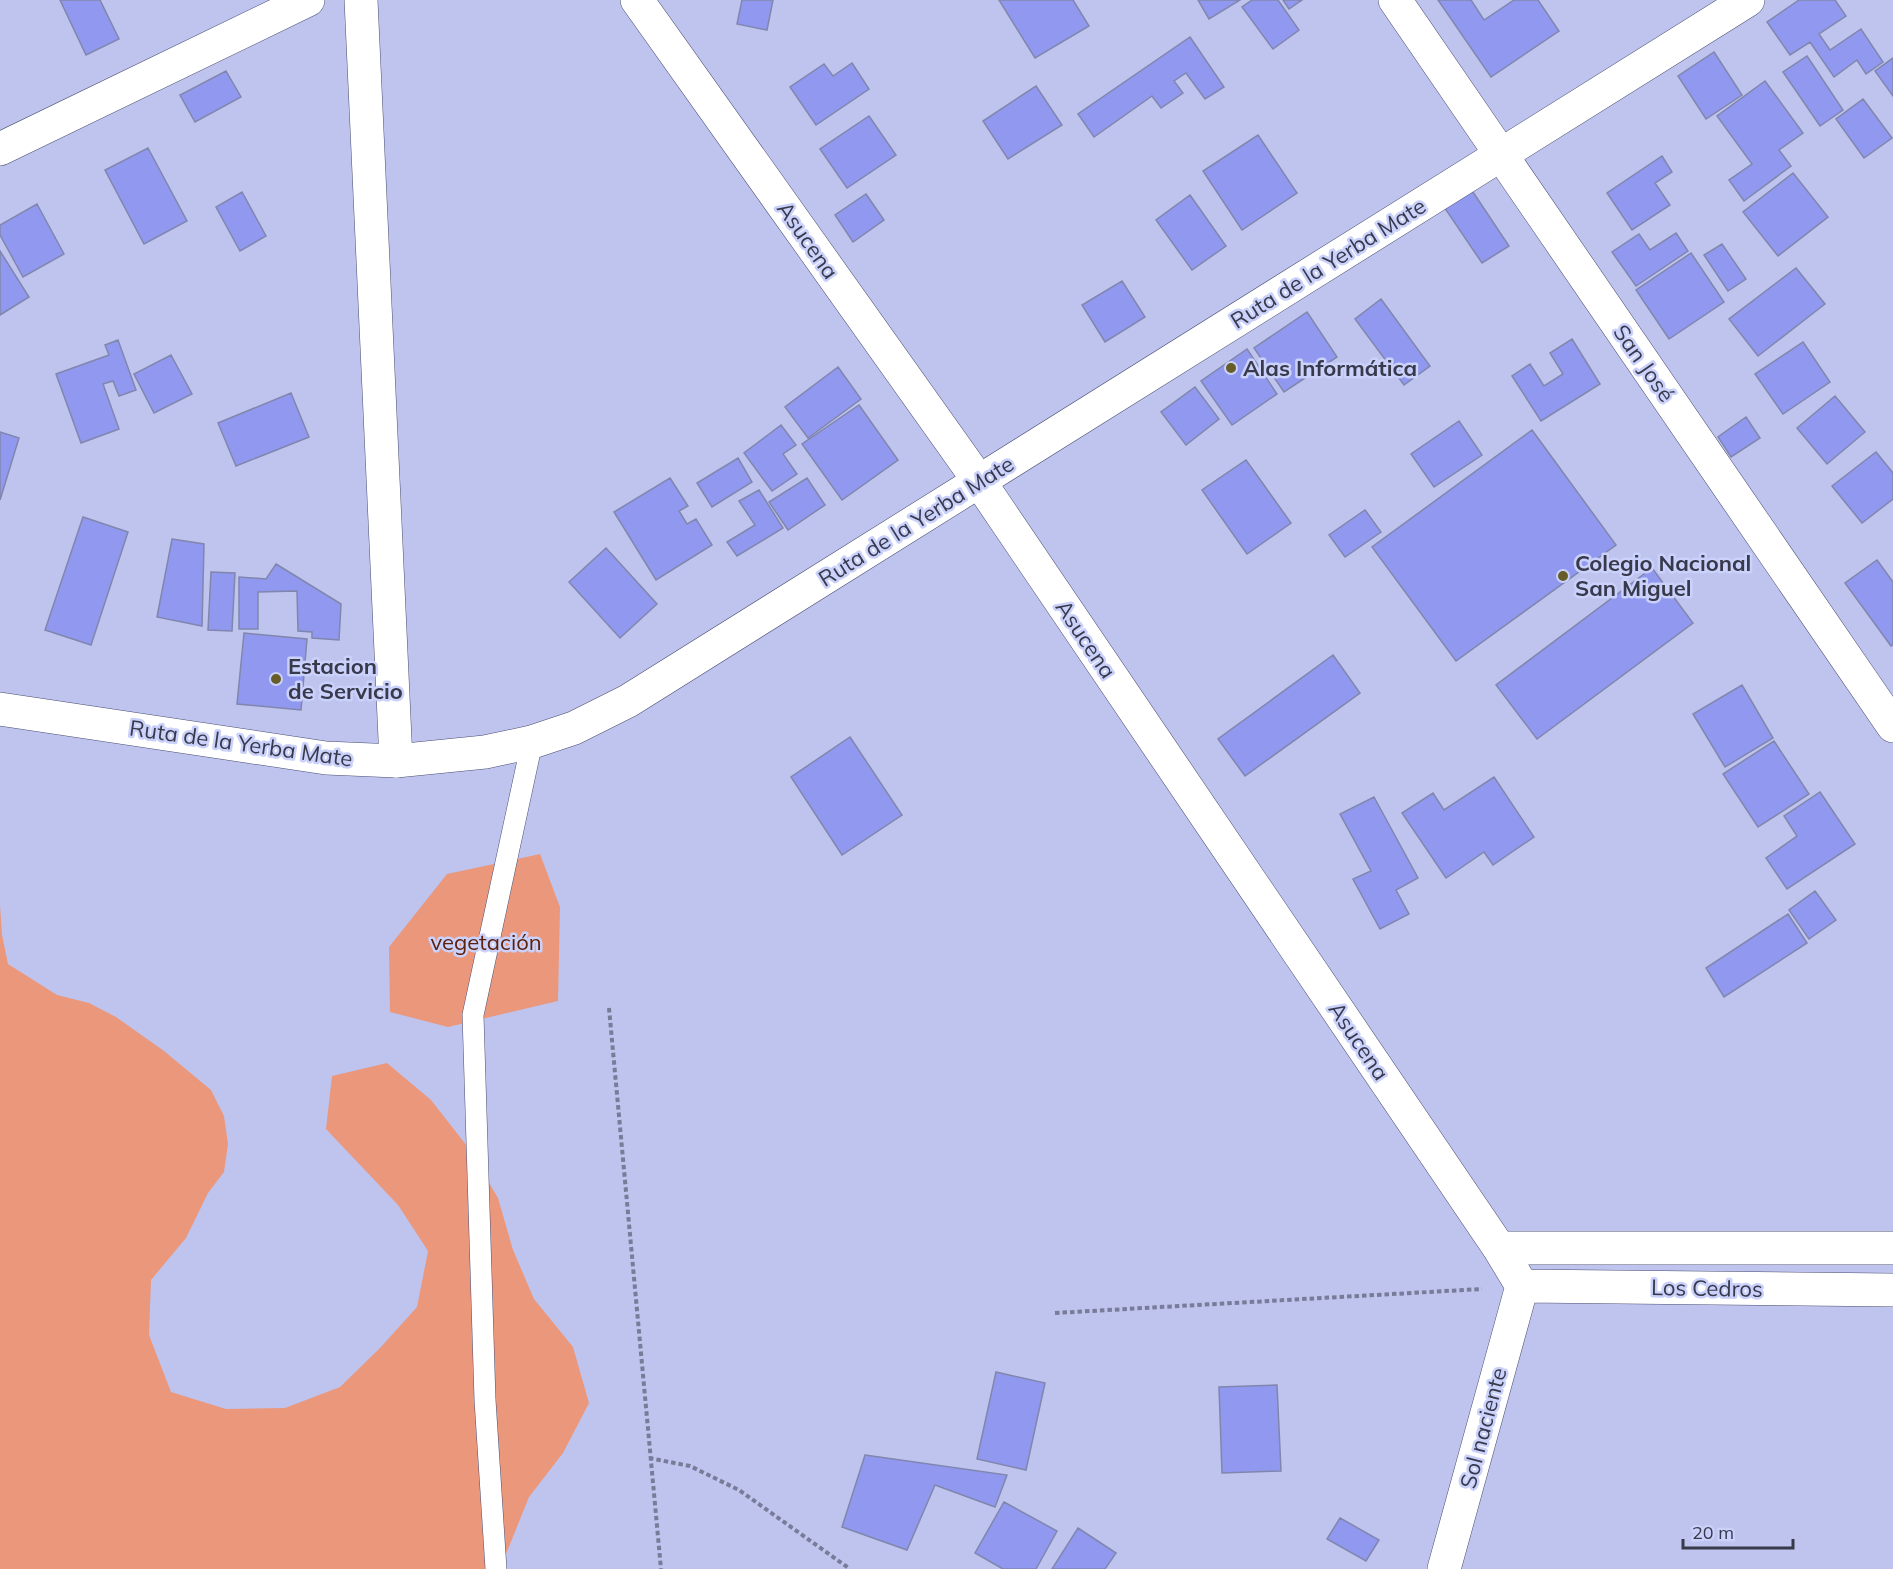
<svg xmlns="http://www.w3.org/2000/svg" width="1893" height="1569" viewBox="0 0 1893 1569" font-family="Mulish,sans-serif">
<style>
.green{fill:#eb977c}
.building{fill:#9099ef;stroke:#8086ad;stroke-width:1.5}
.lines{fill:none;stroke-linecap:round;stroke-linejoin:round}
.service-casing{stroke:#494d71;stroke-width:22}
.minor-casing{stroke:#494d71;stroke-width:34}
.secondary-casing{stroke:#494d71;stroke-width:34}
.path{stroke:#787c99;stroke-width:4;stroke-dasharray:4.5 3;stroke-linecap:butt}
.service{stroke:#fff;stroke-width:21}
.minor{stroke:#fff;stroke-width:33}
.secondary{stroke:#fff;stroke-width:33}
.poi-dot{fill:#675d29;stroke:#cad1fb;stroke-width:2}
.labels{text-anchor:middle;dominant-baseline:central;stroke-width:5;stroke-linejoin:round;paint-order:stroke}
.street-label{font-size:22px;fill:#383a4b;stroke:#cad1fb}
.poi-label{font-size:22px;font-weight:bold;fill:#383a4b;stroke:#cad1fb;text-anchor:start}
.park-label{font-size:22px;fill:#5d210c;stroke:#cad1fb}
</style>
<rect width="100%" height="100%" fill="#bec4ee"/>
<path class="green" d="M540,854L560,907L558,1001L448,1027L390,1012L389,947L447,874Z
M0,905L2,935L8,964L57,995L89,1003L116,1017L164,1051L211,1090L224,1116L228,1144L224,1172L208,1193L186,1238L151,1280L149,1335L171,1392L226,1409L285,1408L340,1387L380,1348L417,1307L428,1251L398,1205L326,1129L332,1076L387,1063L431,1100L467,1146L498,1198L513,1250L534,1299L573,1347L589,1403L563,1453L529,1497L500,1569H0Z"/>
<path class="building" d="M60,0H100L119,39L86,55Z
M742,0H773L767,30L737,24Z
M999,0H1073L1089,26L1035,58Z
M1198,0H1240L1209,19Z
M1252,0H1278L1299,30L1273,49L1242,7Z
M1283,0H1302L1289,9Z
M1438,0H1471L1484,20L1514,0H1538L1559,31L1491,77Z
M1799,0H1835L1846,16L1819,34L1830,50L1861,29L1883,62L1866,74L1857,60L1834,77L1810,42L1790,55L1767,22Z
M1190,37L1224,87L1205,99L1186,73L1174,81L1183,93L1161,108L1152,96L1094,137L1078,114Z
M1714,52L1742,95L1706,119L1678,76Z
M1807,56L1843,110L1820,126L1783,72Z
M1893,58V96L1875,71Z
M852,63L869,89L816,125L790,87L824,64L833,76Z
M226,71L241,97L195,122L180,95Z
M1765,81L1803,133L1779,150L1791,166L1744,201L1729,180L1752,164L1717,116Z
M1036,86L1062,125L1008,159L983,121Z
M1863,99L1892,138L1864,158L1836,119Z
M869,116L896,155L847,188L820,149Z
M1258,135L1297,193L1242,230L1203,171Z
M148,148L187,221L144,244L105,170Z
M1662,156L1672,172L1655,183L1670,205L1632,230L1607,193Z
M1793,173L1828,217L1778,256L1743,212Z
M1467,183L1509,246L1482,263L1440,201Z
M242,192L266,236L240,251L216,207Z
M866,194L884,220L853,242L835,215Z
M1190,195L1226,246L1192,270L1156,220Z
M37,204L64,254L23,277L0,235V225Z
M1676,233L1688,251L1636,286L1612,252L1639,234L1650,250Z
M1722,244L1746,279L1728,291L1704,255Z
M0,251L29,297L0,315Z
M1691,253L1724,302L1669,339L1636,290Z
M1796,268L1825,304L1758,356L1729,319Z
M1122,281L1145,317L1105,342L1082,305Z
M1381,299L1430,366L1404,385L1355,319Z
M1307,312L1337,357L1284,392L1254,348Z
M1572,339L1600,384L1541,421L1512,376L1530,364L1544,386L1563,374L1550,353Z
M118,340L136,390L119,396L113,381L103,384L119,429L81,443L56,374L109,355L105,345Z
M1803,342L1830,382L1783,414L1755,374Z
M1247,349L1277,394L1232,425L1201,381Z
M171,355L192,394L154,413L134,374Z
M838,367L861,399L808,438L785,407Z
M1195,387L1219,419L1186,445L1161,412Z
M291,393L309,437L236,466L218,423Z
M1835,396L1865,432L1827,464L1797,428Z
M859,405L898,460L842,500L802,444Z
M1746,417L1760,438L1731,457L1718,437Z
M1459,421L1482,455L1434,487L1411,454Z
M781,425L796,445L783,454L797,474L772,491L744,453Z
M1532,430L1616,545L1456,661L1372,547Z
M0,432L19,438L0,500Z
M1876,452L1893,473V499L1862,523L1832,486Z
M738,458L752,482L712,507L697,483Z
M1246,460L1291,523L1247,554L1202,490Z
M670,478L688,506L679,511L687,524L696,519L712,545L656,580L614,512Z
M807,478L825,505L788,530L769,502Z
M759,490L783,528L737,556L727,542L755,525L739,501Z
M1365,510L1381,532L1345,557L1329,535Z
M83,517L128,532L91,645L45,630Z
M172,539L204,544L202,626L157,617Z
M606,548L657,604L620,638L569,582Z
M1877,560L1893,582V645L1891,646L1845,583Z
M276,564L341,604L339,640L312,638V632L298,631L297,591L258,592V629H239V577L266,579Z
M1652,568L1693,623L1537,739L1496,685Z
M211,572L235,573L232,631L208,630Z
M244,633L307,639L301,710L237,704Z
M1333,655L1360,693L1245,776L1218,739Z
M1742,685L1773,738L1725,767L1693,714Z
M850,737L902,815L842,855L791,777Z
M1774,741L1809,794L1758,827L1723,774Z
M1494,777L1534,837L1493,865L1484,852L1446,878L1402,813L1433,793L1444,810Z
M1820,792L1855,844L1787,889L1766,858L1797,836L1784,816Z
M1374,797L1418,878L1396,890L1409,914L1380,929L1353,879L1371,871L1340,814Z
M1815,891L1836,920L1809,939L1789,910Z
M1788,914L1807,943L1724,997L1706,968Z
M996,1372L1045,1383L1026,1470L977,1459Z
M1277,1385L1281,1471L1222,1473L1219,1387Z
M865,1455L1007,1475L995,1507L935,1485L907,1550L842,1527Z
M1004,1502L1057,1531L1036,1569H1003L975,1553Z
M1340,1518L1379,1540L1366,1561L1327,1539Z
M1078,1528L1116,1553L1105,1569H1052Z"/>
<g class="lines">
<g class="service-casing">
<path id="service" d="M496,1569L485,1400L473,1015L532,742"/>
</g>
<g class="minor-casing">
<path id="minor" d="M361,0L396,761
M637,0L979,481L1499,1248L1522,1286
M1395,0L1893,726
M0,149L308,0
M1499,1248H1893
M1522,1286L1893,1290
M1444,1569L1522,1286"/>
</g>
<g class="secondary-casing">
<path id="secondary" d="M0,709L326,758L396,761L485,752L532,742L574,728L628,701L1748,0"/>
</g>
<path class="path" d="M609,1008L661,1569
M1055,1313L1482,1289
M649,1458L690,1466L739,1490L850,1569"/>
<use href="#service" class="service"/>
<use href="#minor" class="minor"/>
<use href="#secondary" class="secondary"/>
</g>
<g class="poi-dot">
<circle cx="1231" cy="368" r="6"/>
<circle cx="1563" cy="576" r="6"/>
<circle cx="276" cy="679" r="6"/>
</g>
<g class="labels">
<g class="street-label">
<text transform="translate(808 240) rotate(55)">Asucena</text>
<text transform="translate(1328 263) rotate(-32)">Ruta de la Yerba Mate</text>
<text transform="translate(1644 363) rotate(55)">San José</text>
<text transform="translate(916 521) rotate(-32)">Ruta de la Yerba Mate</text>
<text transform="translate(1086 639) rotate(56)">Asucena</text>
<text transform="translate(241 743) rotate(8)">Ruta de la Yerba Mate</text>
<text transform="translate(1359 1041) rotate(56)">Asucena</text>
<text transform="translate(1707 1288) rotate(1)">Los Cedros</text>
<text transform="translate(1483 1428) rotate(-75)">Sol naciente</text>
</g>
<g class="poi-label">
<text x="1243" y="368">Alas Informática</text>
<text x="1575" y="563">Colegio Nacional<tspan x="1575" dy="25">San Miguel</tspan></text>
<text x="288" y="666">Estacion<tspan x="288" dy="25">de Servicio</tspan></text>
</g>
<g class="park-label">
<text x="486" y="942">vegetación</text>
</g>
</g>
<path d="M1683 1539v9h110v-9" fill="none" stroke="#383a4b" stroke-width="3"/>
<text x="1692" y="1539" font-size="18" fill="#383a4b" stroke="#cad1fb" stroke-width="4.5" paint-order="stroke">20 m</text>
</svg>
